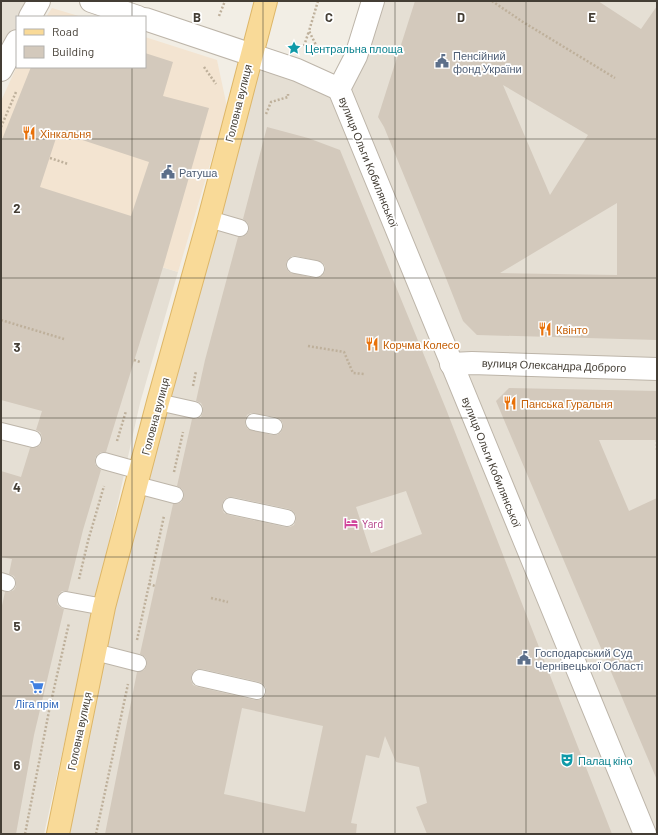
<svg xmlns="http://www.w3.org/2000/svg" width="658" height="835" viewBox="0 0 658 835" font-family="Barlow,sans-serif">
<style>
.residential{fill:#e5dfd4}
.commercial{fill:#f3e4d1}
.building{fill:#d3c9bc;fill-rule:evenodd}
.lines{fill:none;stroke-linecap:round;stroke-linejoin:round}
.service-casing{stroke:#bdb5a9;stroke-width:18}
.pedestrian-casing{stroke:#bdb5a9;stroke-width:24}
.minor-casing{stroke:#bdb5a9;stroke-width:24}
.tertiary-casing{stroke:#bdb5a9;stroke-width:24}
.primary-casing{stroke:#ddb668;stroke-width:24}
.path{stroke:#beb09b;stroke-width:2.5;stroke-dasharray:2 2;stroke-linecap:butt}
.service{stroke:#fff;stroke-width:16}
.pedestrian{stroke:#fff;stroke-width:22}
.minor{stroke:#fff;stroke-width:22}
.tertiary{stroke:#fff;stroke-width:22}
.primary{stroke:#f9da98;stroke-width:22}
.grid{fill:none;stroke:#443e35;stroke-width:1;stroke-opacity:0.55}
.labels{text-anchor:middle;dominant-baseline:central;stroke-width:3.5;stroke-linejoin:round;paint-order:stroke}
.culture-label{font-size:11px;fill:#0d838f;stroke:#fff;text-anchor:start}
.service-label{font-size:11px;fill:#4e5e75;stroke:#fff;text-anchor:start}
.street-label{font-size:11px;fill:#443e35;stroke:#fff}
.food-label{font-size:11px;fill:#c56008;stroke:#fff;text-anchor:start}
.hotel-label{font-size:11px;fill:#b23c85;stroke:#fff;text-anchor:start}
.shop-label{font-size:11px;fill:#366cbe;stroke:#fff}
.grid-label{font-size:13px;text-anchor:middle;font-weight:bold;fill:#443e35;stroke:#fff;stroke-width:3.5;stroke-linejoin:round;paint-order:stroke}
</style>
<rect width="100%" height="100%" fill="#f2eee5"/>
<path class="residential" d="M1,1H39L30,17H17V41L1,71Z
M372,1H657V834H57L251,55L339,89Z
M1,218L178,272L140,403L44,834H1Z"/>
<path class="commercial" d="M52,8L82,17H46Z
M145,37L217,60L227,107L178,272L1,218V101L17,66L145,67Z"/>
<path class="building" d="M415,1H598L641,29L657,6V340L477,335L463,321L444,273L384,127L378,117ZM503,85L588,135L550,195ZM617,203V275L500,273Z
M145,53L173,62L163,96L209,108L164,264L106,452H101L97,455L95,458V464L97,467L101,470L83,530L68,591H62L59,594L57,598V604L60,607L64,609L34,735L16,834H1V610L5,592H9L14,590L16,586V581L14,576L9,574L12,559L1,557V471L21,477L30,448H36L40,445L42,441V436L40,432L36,430L42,411L1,400V142L31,67H145ZM58,132L149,162L131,216L40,187Z
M267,127L308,138L340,150L446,409L612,834H427L416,807L427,803L419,767L396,762L385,736L379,758L366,755L351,823L357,824L356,834H105L137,672L144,670L147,665V661L145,657L140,654L173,504H177L181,502L184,497V493L182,489L177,486L192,419H196L201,417L203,412V407L201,403L196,401L205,360L238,237H242L246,235L249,230V226L247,222L243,219ZM292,256H297L322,262L325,266V271L323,275L319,278H314L289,272L286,268V263L288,259ZM251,413L276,417L280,419L283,423V428L281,432L277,435H272L248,429L245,425V420L247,415ZM406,491L422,534L371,553L356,507ZM228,497H233L289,509L293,511L296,515V520L294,525L290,527H285L229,515L224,513L222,509V504L224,500ZM197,669H202L259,682L263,684L266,688V693L264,698L259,700H255L198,687L193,685L191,680V676L193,672ZM242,708L323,726L305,812L224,794Z
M509,388L657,391V440H599L629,511L657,498V780L496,401Z"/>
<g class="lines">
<g class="service-casing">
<path id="service" d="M209,219L240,228
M295,265L316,269
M158,402L194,410
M254,422L274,426
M1,431L33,439
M104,461L140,471
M137,485L175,495
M231,506L287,518
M1,581L7,583
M66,600L104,607
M95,652L138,663
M200,678L257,691"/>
</g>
<g class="pedestrian-casing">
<path id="pedestrian" d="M339,89L645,834"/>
</g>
<g class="minor-casing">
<path id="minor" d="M91,1L138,17
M145,19L297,70L339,89L356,56L373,1
M451,364L472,363L657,369"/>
</g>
<g class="tertiary-casing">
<path id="tertiary" d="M30,17L39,1
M1,70L17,41"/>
</g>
<g class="primary-casing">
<path id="primary" d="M58,834L104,607L158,402L209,219L266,1"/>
</g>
<path class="path" d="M318,1L309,31L319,51
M492,1L523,22L615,78
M219,16L225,1
M304,46L309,31
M204,67L216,84
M266,114L271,102L288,97V94
M1,127L16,92
M50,158L68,164
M1,320L64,339
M308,346L344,352L353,373L364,374
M134,360L140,362
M193,386L196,371
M657,440V451
M117,441L126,411
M174,472L183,432
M79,579L88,541L104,486
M149,584L155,586
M211,598L228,602
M137,640L164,516
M25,834L50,706L69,623
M96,834L128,684"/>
<use href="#service" class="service"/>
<use href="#pedestrian" class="pedestrian"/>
<use href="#minor" class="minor"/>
<use href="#tertiary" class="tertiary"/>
<use href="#primary" class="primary"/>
</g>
<path class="grid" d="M132,1V17M263,1V834M395,1V834M526,1V834M132,67V834M1,139H657M1,278H657M1,418H657M1,557H657M1,696H657"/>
<defs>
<g id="sight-bare" transform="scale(1.08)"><path d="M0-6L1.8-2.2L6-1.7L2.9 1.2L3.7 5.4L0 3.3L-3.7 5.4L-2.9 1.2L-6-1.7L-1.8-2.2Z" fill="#0f9aa8" stroke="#fff" stroke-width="2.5" paint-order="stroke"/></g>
<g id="civic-bare" transform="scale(1.08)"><path d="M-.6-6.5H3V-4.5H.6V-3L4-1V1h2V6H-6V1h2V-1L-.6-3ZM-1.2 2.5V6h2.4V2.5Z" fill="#5c6f8a" stroke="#fff" stroke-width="2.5" paint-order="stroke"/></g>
<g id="restaurant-bare" transform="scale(1.08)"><path d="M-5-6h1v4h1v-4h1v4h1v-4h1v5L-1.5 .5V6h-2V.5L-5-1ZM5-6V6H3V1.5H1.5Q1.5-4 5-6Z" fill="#e8710a" stroke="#fff" stroke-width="2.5" paint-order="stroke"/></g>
<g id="hotel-bare" transform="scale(1.08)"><path d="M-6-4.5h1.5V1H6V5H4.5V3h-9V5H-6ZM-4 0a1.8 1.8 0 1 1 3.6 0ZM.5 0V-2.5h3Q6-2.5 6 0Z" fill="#d1479c" stroke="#fff" stroke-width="2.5" paint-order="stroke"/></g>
<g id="supermarket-bare" transform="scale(1.08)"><path d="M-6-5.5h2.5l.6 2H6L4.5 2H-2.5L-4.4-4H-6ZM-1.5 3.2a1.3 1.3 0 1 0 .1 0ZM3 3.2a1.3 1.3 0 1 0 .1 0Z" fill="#3f7fe0" stroke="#fff" stroke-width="2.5" paint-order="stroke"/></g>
<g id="theatre-bare" transform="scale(1.08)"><path d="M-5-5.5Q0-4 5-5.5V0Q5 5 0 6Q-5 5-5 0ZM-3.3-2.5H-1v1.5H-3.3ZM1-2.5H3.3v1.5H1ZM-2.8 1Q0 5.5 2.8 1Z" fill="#0f9aa8" stroke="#fff" stroke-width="2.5" paint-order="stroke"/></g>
</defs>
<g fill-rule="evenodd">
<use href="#sight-bare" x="294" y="48"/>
<use href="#civic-bare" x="442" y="61"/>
<use href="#restaurant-bare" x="29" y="133"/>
<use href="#civic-bare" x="168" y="172"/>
<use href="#restaurant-bare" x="545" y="329"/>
<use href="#restaurant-bare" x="372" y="344"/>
<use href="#restaurant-bare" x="510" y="403"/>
<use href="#hotel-bare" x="351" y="523"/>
<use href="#civic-bare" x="524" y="658"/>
<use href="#supermarket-bare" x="37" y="687"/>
<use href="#theatre-bare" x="567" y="760"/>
</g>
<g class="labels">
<g class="culture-label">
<text x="305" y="48">Центральна площа</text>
<text x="578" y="760">Палац кіно</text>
</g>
<g class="service-label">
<text x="453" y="55">Пенсійний<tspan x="453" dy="13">фонд України</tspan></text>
<text x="179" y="172">Ратуша</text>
<text x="535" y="652">Господарський Суд<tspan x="535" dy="13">Чернівецької Області</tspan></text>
</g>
<g class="street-label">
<text transform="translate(238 103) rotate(-76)">Головна вулиця</text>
<text transform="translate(369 162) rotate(68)">вулиця Ольги Кобилянської</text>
<text transform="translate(554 365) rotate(2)">вулиця Олександра Доброго</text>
<text transform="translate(155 416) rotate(-75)">Головна вулиця</text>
<text transform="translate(492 462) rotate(68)">вулиця Ольги Кобилянської</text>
<text transform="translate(79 731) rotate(-78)">Головна вулиця</text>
</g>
<g class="food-label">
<text x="40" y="133">Хінкальня</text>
<text x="556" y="329">Квінто</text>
<text x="383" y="344">Корчма Колесо</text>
<text x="521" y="403">Панська Гуральня</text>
</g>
<g class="hotel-label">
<text x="362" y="523">Yard</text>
</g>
<g class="shop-label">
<text x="37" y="703">Ліга прім</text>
</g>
</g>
<g class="grid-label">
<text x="197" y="22">B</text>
<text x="329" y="22">C</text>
<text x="461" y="22">D</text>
<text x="592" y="22">E</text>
<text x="17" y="213">2</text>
<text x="17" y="352">3</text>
<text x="17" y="492">4</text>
<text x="17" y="631">5</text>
<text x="17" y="770">6</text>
</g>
<rect width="658" height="835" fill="none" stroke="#443e35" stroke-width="4"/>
<rect x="16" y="16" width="130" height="52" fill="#ffffff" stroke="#b4b2ae"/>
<rect x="24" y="29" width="20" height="6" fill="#f9da98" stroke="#b4b2ae"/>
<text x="52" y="36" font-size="12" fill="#443e35">Road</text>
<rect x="24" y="46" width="20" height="12" fill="#d3c9bc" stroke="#b4b2ae"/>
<text x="52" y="56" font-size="12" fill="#443e35">Building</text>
</svg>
